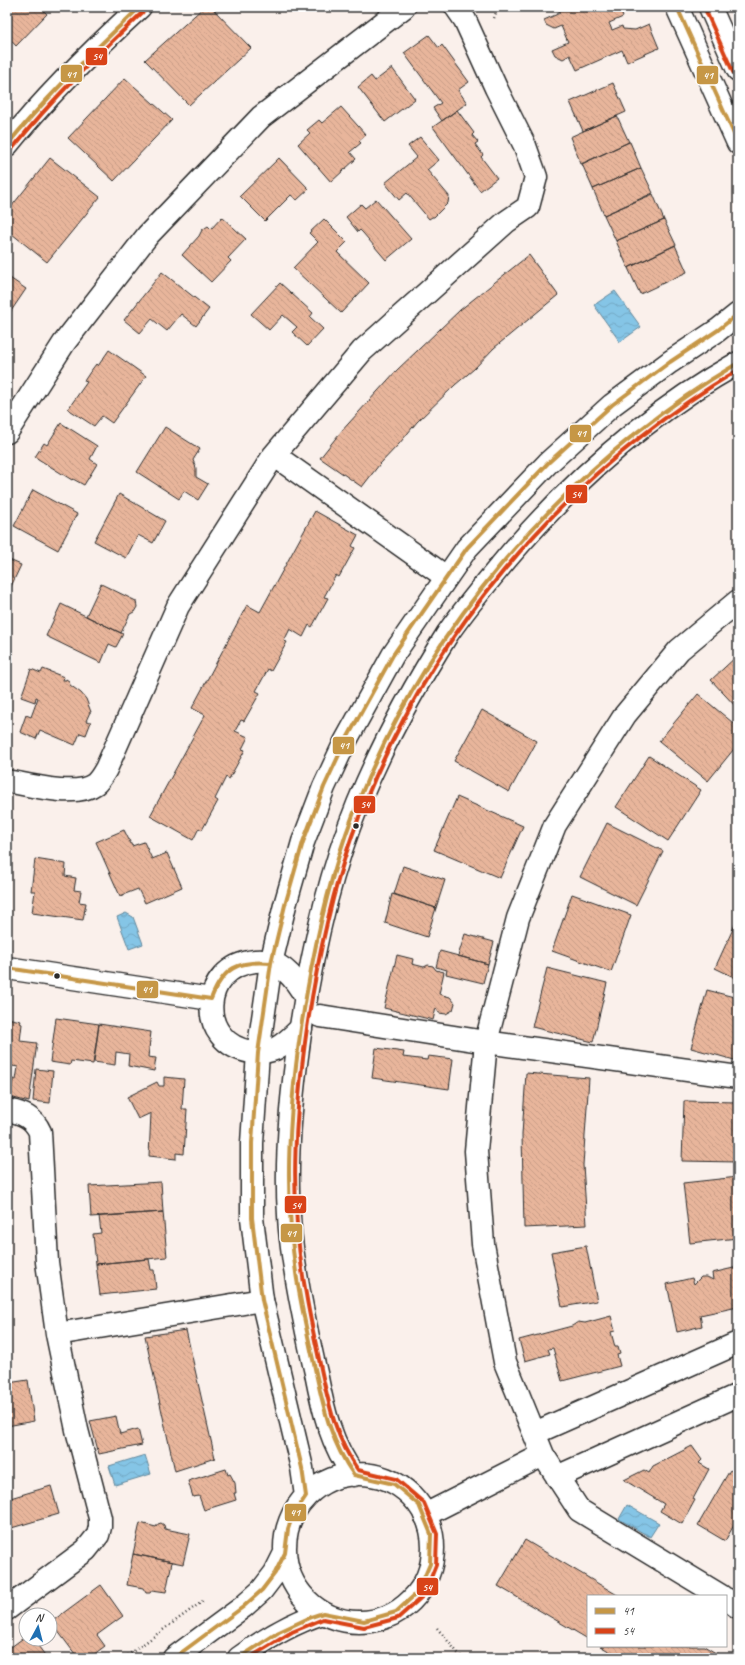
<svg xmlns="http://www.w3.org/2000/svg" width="745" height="1665" viewBox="0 0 745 1665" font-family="Caveat,sans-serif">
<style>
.water{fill:url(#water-waves);stroke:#61879b}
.building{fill:url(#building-back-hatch);stroke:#2b2b2b}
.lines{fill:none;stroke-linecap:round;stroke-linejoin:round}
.minor-casing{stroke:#2b2b2b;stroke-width:25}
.tertiary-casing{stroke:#2b2b2b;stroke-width:25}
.path{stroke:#2b2b2b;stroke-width:2.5;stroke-dasharray:1 3;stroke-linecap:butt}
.minor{stroke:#fff;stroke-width:22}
.tertiary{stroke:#fff;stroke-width:22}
.bus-1-casing{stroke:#fff;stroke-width:7}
.bus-2-casing{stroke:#fff;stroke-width:7}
.bus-1{stroke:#c69746;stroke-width:4}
.bus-2{stroke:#d94318;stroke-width:4}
.bus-dot{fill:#2b2b2b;stroke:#fff;stroke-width:1.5}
.line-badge{stroke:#fff;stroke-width:1.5}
.badge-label{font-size:11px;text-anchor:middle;font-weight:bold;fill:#fff}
</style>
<defs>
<pattern id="water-waves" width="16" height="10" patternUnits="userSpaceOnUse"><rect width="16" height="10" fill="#85c5e6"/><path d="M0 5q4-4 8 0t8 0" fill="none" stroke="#73a9c5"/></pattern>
<pattern id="building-back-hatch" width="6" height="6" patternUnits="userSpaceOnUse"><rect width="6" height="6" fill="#e8b59b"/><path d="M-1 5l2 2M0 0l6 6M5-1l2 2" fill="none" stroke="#c79c86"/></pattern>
</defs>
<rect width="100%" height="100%" fill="#faf0eb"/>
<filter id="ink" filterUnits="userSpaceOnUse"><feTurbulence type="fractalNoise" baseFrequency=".025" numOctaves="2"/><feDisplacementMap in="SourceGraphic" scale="8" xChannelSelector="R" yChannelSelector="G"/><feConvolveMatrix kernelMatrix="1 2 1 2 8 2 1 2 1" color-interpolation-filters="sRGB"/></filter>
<g filter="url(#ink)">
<path class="water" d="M615,291L641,327L620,342L594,305Z
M126,913L133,917L143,944L129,949L117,917Z
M145,1455L151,1474L115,1485L109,1466Z
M627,1505L659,1523L650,1537L619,1519Z"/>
<path class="building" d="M7,7H40L47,14L16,46L7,36Z
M204,7H211L251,48L189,105L145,60Z
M557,7H619L623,17L609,23L612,30L622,26L623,29L635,30L649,24L659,48L627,62L622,50L577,70L570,55L563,59L555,55L552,49L568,42L561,26L554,29L546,25L544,20L560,13Z
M429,35L439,48L442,45L469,82L458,90L467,103L442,121L433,108L441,103L404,53Z
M392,68L415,99L385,122L358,87L371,76L375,81Z
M125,78L172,120L114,181L68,138Z
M613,83L626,112L583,131L570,102Z
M341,107L366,135L359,141L361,143L350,152L356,159L331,182L298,144L310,133L307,130L319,120L322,123Z
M457,110L474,133L472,135L478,142L475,144L483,155L481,157L497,178L480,191L433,127Z
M617,116L629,142L581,164L570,137Z
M420,137L439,160L427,170L449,196L448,203L434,217H432L429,219L407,193L399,200L385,183L417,157L408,146Z
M629,142H630L641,168L593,189L582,164Z
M50,158L100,197L47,262L7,230V212Z
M279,158L309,189L297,200L291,195L265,221L240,196Z
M641,168L653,193L604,215L593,189Z
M653,194L664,220L616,241L604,215Z
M376,199L411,239L386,260L363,233L360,230L358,232L346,217L361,204L365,208Z
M222,217L246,239L228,258L231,261L211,282L182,255L199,236L202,230L208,226L211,229Z
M324,219L347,242L337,252L369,283L341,313L293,268L318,242L309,233Z
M664,220L676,245L628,268L616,241Z
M675,245L687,272L640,294L628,268Z
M529,255L558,295L494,348L474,369L455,385L417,422L399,444L379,465L362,487L320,458L339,434L397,370L460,310Z
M162,272L209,309L196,326L181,314L167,331L152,319L140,333L124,320Z
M7,276L26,289L7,317Z
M280,283L313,313L310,317L323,329L307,346L292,332L297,327L283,315L269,330L251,314Z
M109,350L146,376L112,423L102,416L94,426L68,409L87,382L84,381L90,372L96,364L98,366Z
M61,423L97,446L90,459L97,464L84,485L73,479L72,480L35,457L44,443L47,445Z
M165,427L200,449L193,460L196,468V477L208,484L198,500L184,491L179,499L137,472Z
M33,490L77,514L58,550L14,526Z
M119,494L165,521L153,543L138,535L126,558L94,541Z
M315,511L358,535L352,546L355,548L339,577L336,575L324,597L328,598L312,627L309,625L303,637L290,629L284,641L287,642L271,671L268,669L256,691L260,693L244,721L241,720L235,731L248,737L242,749L245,750L229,779L226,777L215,799L218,801L202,830L199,828L193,840L150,816L205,715L192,708L247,605L260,612Z
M7,559L21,565L7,595Z
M101,584L136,601L137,607L134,612L130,614L121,633L86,616Z
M61,604L123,634L116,647L109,644L101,663L46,636Z
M738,655V709L711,680Z
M31,669L41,673L43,669L64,677L63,680H66V679L69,681L70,685L81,693L86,699L91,712H90L86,721L91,722L86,735L80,733L75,745L40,730L36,739L20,732L26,715L31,717L38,698L36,697L35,702L21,697Z
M698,694L738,727V744L708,781L659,741Z
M482,710L537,741L509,792L454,761Z
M649,756L701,790L668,841L616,807Z
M457,797L523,826L500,878L434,850Z
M607,823L663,851L636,905L580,877Z
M124,830L132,846L144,842L152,859L167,853L182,887L145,903L138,889L120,896L96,842Z
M35,859L66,864L65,876L76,878L74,890L81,891L79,902L86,903L83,920L32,913L35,891H31Z
M403,866L445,880L436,908L394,894Z
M392,894L436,908L427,937L385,923Z
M572,894L631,915L611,972L552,951Z
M738,918V979L715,968Z
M465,934L494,942L488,964L458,956Z
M440,951L488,964L483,983L446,974L447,970L436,967Z
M397,955L413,959L412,964L424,967L428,965L433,966L436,970L444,972L439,994L450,997L455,1003L453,1010L446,1014L439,1013L436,1008L433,1020L384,1008Z
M547,968L607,983L593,1042L532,1027Z
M707,990L738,998V1061L691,1048Z
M7,1018L21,1021L20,1023L22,1024L20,1041L37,1043L29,1102L10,1097L13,1079L16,1080L18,1067L7,1065Z
M56,1018L99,1024L93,1064L71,1061L70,1065L50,1062Z
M99,1024L151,1032L148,1057L156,1058L154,1071L128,1066L129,1054L116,1052L115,1065L94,1062Z
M376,1048L404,1052L403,1057L427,1060L428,1056L453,1059L449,1089L372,1078Z
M36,1069L53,1071L50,1103L33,1101Z
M526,1073L589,1078L583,1165L587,1225L524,1228L522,1135Z
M164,1077L184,1079L182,1109H187L184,1154L176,1153V1159L149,1156L151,1113L138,1119L127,1097L157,1082L159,1086H164Z
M684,1101L738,1102V1162L682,1161Z
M738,1177V1238L690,1243L683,1183Z
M161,1182L163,1212L91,1217L89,1186Z
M163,1212L167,1257L96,1264L93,1234L101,1233L99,1216Z
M586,1246L597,1301L562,1307L551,1252Z
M149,1259L151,1270H154L156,1289L100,1295L96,1264Z
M738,1267V1307L700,1315L702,1326L677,1332L667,1284L692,1278L694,1284L701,1277H707L713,1280L712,1273Z
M611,1316L615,1331L611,1332L615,1347H618L620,1354L617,1355L620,1366L562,1381L553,1348L548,1349L550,1354L525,1361L519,1340L572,1326L578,1322L585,1323Z
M186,1330L215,1458L175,1471L145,1336Z
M7,1377L8,1383L28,1380L34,1421L7,1426Z
M116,1416L120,1434L138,1429L142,1445L99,1454L90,1421Z
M692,1446L702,1460L699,1463L709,1469L693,1499L695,1500L682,1524L660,1511L664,1504L624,1480L644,1470L649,1473L653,1466Z
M226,1469L228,1475L230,1474L235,1483L236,1493H234L236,1500L204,1510L199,1496L193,1497L188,1481Z
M730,1470L738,1475V1518L725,1541L698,1525Z
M51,1486L59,1514L8,1529L7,1499Z
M140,1523L156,1527L158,1524L161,1523L164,1525L165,1529L190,1534L183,1564L133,1554Z
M525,1540L619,1596H588V1639L498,1586Z
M133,1554L172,1562L166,1592L152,1590L150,1593H146L143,1588L127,1585Z
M101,1585L123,1616L97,1635L105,1646L89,1658H78L51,1622Z
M26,1636V1639H33L47,1658H7V1650Z
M600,1646H704L724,1658H621Z"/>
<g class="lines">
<g class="minor-casing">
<path id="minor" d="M7,145C47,95 93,50 140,7
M7,432L64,343L148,235L261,117L404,7
M274,455L446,577
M7,781C29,785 76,798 95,784C100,780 103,774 106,769L178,606L274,455L362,351L506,222L528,207L536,177L525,146L496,88L465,20L456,7
M7,968L211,999
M320,1016L486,1042L738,1077
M301,1028C293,1036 285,1044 275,1049C267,1052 259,1053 251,1052C196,1043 199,967 255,961C280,958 296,979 306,998
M7,1110C23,1113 34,1118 40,1132L47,1262L57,1334L77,1430L100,1518V1527L98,1535L86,1550L7,1609
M57,1334L262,1300
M535,1433L738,1343
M557,1477L738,1395
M425,1515L543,1455
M721,1596L579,1510L543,1455L505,1362L483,1244L476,1151L486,1042L518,918L555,825L625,715L679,650L738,601
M726,1599L738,1607"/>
</g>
<g class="tertiary-casing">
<path id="tertiary" d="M677,7L738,143
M710,7L738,70
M285 1548a74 74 0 1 1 148 0a74 74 0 1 1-148 0Z
M354,1475C331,1445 323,1409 316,1373C310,1348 305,1323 300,1297C295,1270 290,1242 289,1215C285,1157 291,1098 299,1041C310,961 327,879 358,804C382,745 414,687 448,633C466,607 487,582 508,557C573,481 650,412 738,363
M306,1496L302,1468L262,1300L252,1218V1143L258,1053L271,963L285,905L303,842L324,787L345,742L393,655L467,548L548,463L612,405L670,362L718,330L738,314
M174,1658L243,1607L262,1590L275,1573L285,1553
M239,1658C265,1639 291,1623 323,1613"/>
</g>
<path class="path" d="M494,18L498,7
M437,1628L462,1658
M124,1658L203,1601"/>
<use href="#minor" class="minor"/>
<use href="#tertiary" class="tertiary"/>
<g class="bus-1-casing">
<path id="bus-1" d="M677,7L738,143
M7,145C48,95 93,51 140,7
M7,968L211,999C223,968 238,960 271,963
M174,1658L243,1607L262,1590L275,1573L285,1553L288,1529L292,1517L306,1496L302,1468L262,1300L252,1218V1143L258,1053L271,963L285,905L303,842L324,787L345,742L393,655L467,548L548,463L612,405L670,362L718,330L738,314
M239,1658L279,1632L311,1617L323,1613L364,1621L396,1612L418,1592L430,1564L431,1534L419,1505L394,1484L354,1475C332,1444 324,1410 316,1373C310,1346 304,1319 299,1291C283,1203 288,1117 301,1028C311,963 324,897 346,834C416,637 559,469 738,363"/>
</g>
<g class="bus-2-casing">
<path id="bus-2" d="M705,9L733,72
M12,149C52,99 97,55 144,11
M249,1658L292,1632L323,1619L364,1627L398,1618L424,1595L436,1565L437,1534L424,1503L396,1479L358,1470C336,1439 329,1405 321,1369C316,1344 310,1319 306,1294C289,1204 294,1119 307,1028C317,963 330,898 352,836C421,642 561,475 738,370"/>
</g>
<use href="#bus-1" class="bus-1"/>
<use href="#bus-2" class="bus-2"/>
</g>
</g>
<g class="bus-dot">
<circle cx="356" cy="826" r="3.5"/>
<circle cx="57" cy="976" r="3.5"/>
</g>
<g class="line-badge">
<rect x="85" y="47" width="23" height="19" rx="4" fill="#d94318"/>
<rect x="60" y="64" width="23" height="19" rx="4" fill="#c69746"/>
<rect x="696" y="65" width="23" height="20" rx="4" fill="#c69746"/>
<rect x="569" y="424" width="23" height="19" rx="4" fill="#c69746"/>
<rect x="565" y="484" width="23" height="20" rx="4" fill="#d94318"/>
<rect x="332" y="736" width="23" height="19" rx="4" fill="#c69746"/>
<rect x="353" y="795" width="23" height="19" rx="4" fill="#d94318"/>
<rect x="136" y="980" width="23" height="19" rx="4" fill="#c69746"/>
<rect x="284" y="1195" width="23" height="19" rx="4" fill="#d94318"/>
<rect x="280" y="1223" width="23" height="20" rx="4" fill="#c69746"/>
<rect x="284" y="1503" width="23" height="19" rx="4" fill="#c69746"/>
<rect x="416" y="1577" width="23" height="19" rx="4" fill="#d94318"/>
</g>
<g class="badge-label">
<text x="97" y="60">54</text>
<text x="71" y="78">41</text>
<text x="708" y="79">41</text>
<text x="581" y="437">41</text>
<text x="576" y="498">54</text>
<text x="344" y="749">41</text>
<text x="365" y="808">54</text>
<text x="147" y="993">41</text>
<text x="296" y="1209">54</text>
<text x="291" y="1237">41</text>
<text x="295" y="1516">41</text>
<text x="427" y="1591">54</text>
</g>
<rect width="745" height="1665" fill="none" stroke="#fff" stroke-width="24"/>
<rect x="12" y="12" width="721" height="1641" fill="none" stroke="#2b2b2b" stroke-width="1.5" filter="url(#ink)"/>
<rect x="587" y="1595" width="140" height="52" fill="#ffffff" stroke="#aaaaaa"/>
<rect x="595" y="1608" width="20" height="6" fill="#c69746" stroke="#aaaaaa"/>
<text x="623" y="1615" font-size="12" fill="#2b2b2b">41</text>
<rect x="595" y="1628" width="20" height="6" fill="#d94318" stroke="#aaaaaa"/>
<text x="623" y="1635" font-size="12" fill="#2b2b2b">54</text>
<g transform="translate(38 1627) rotate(7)"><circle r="19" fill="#ffffff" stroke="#aaaaaa"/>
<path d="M0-3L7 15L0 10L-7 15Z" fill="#1f6fb2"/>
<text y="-6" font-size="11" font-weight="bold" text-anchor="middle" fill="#2b2b2b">N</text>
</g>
</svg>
